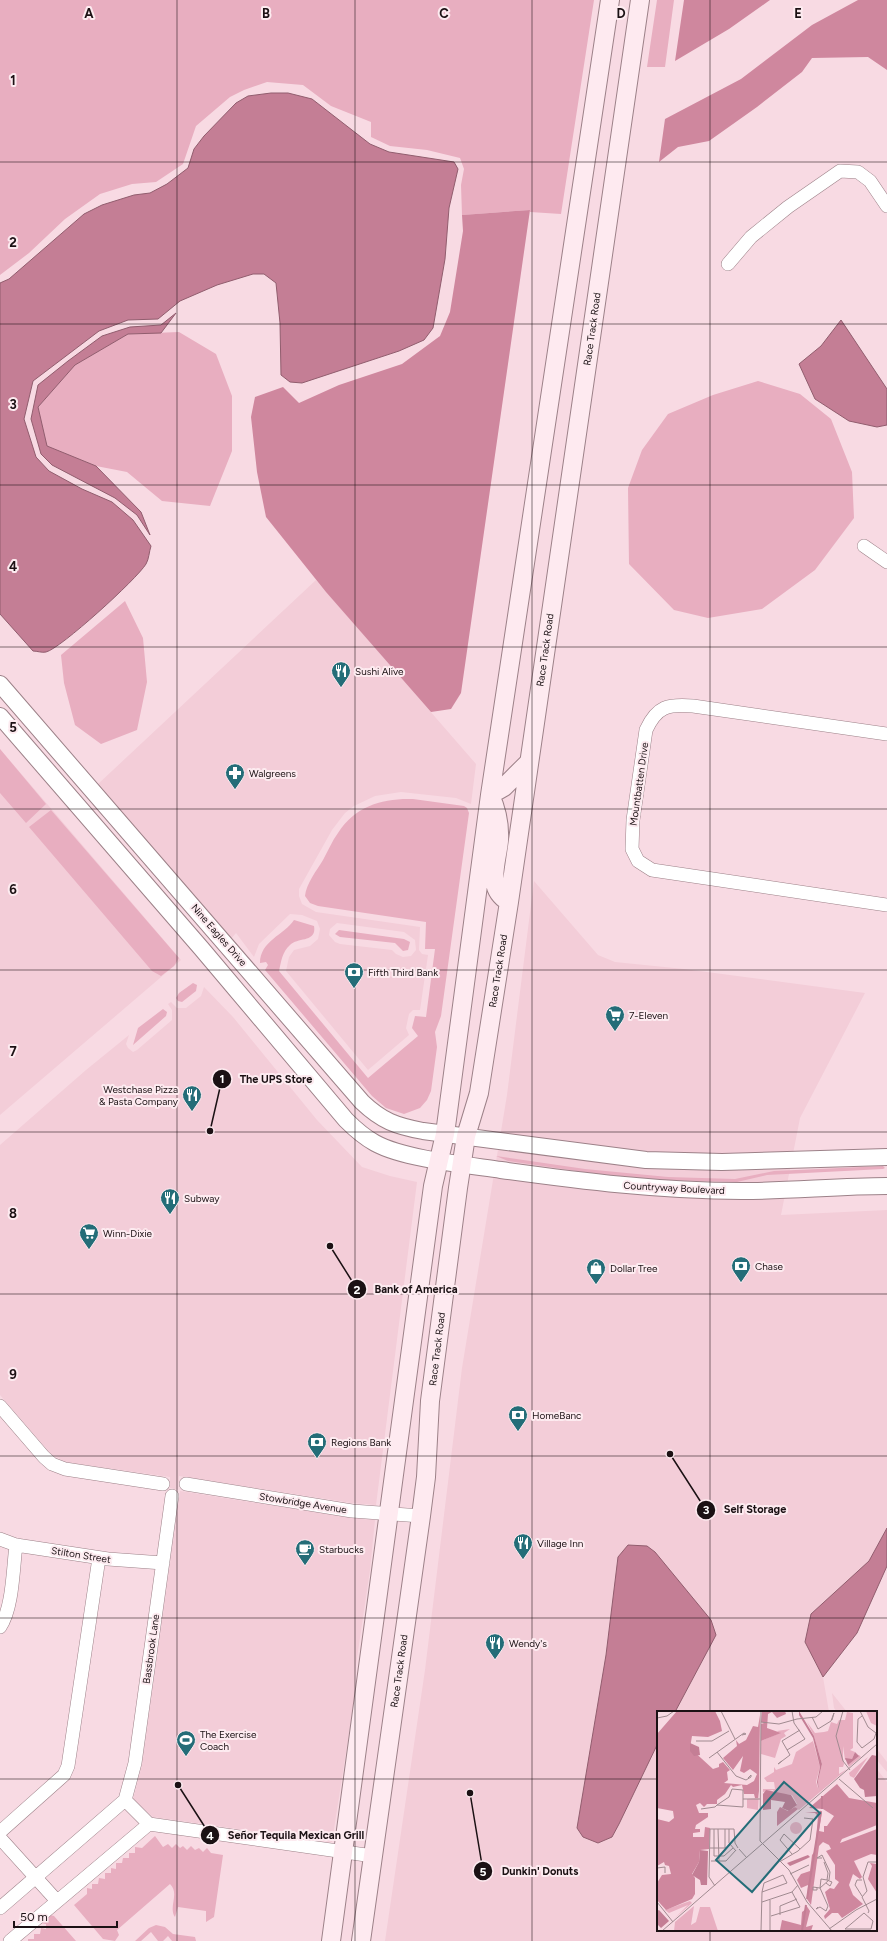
<svg xmlns="http://www.w3.org/2000/svg" width="887" height="1941" viewBox="0 0 887 1941" font-family="Figtree,sans-serif">
<style>
.built{fill:#f3cdd8;fill-rule:evenodd}
.green{fill:#e8aec0}
.forest{fill:#cf879e}
.water{fill:#c47e95;stroke:#915d6e}
.lines{fill:none;stroke-linecap:round;stroke-linejoin:round}
.minor-casing{stroke:#9c8188;stroke-width:14}
.tertiary-casing{stroke:#9c8188;stroke-width:18}
.secondary-casing{stroke:#9c8188;stroke-width:20}
.minor{stroke:#fff;stroke-width:13}
.tertiary{stroke:#fff;stroke-width:16}
.secondary{stroke:#feeaf0;stroke-width:18}
.grid{fill:none;stroke:#1b1114;stroke-width:1;stroke-opacity:0.55}
.labels{text-anchor:middle;dominant-baseline:central;stroke-width:4;stroke-linejoin:round;paint-order:stroke}
.street-label{font-size:10px;fill:#1b1114;stroke:#fdebf0}
.poi-label{font-size:10px;fill:#1b1114;stroke:#fdebf0;text-anchor:start}
.inset-river{fill:none;stroke:#c47e95;stroke-width:2}
.inset-road{fill:none;stroke:#a08a90;stroke-width:1}
.view{fill:#246d78;fill-opacity:0.15;stroke:#246d78;stroke-width:2}
.inset-edge{fill:none;stroke:#1b1114;stroke-width:2}
.grid-label{font-size:13px;text-anchor:middle;font-weight:bold;fill:#1b1114;stroke:#fdebf0;stroke-width:4;stroke-linejoin:round;paint-order:stroke}
.leader{fill:none;stroke:#1b1114;stroke-width:1.5}
.callout-dot{fill:#1b1114;stroke:#fdebf0;stroke-width:1.5}
.mark-label{font-size:12px;text-anchor:middle;font-weight:bold;fill:#fff}
.callout-label{font-size:11px;text-anchor:middle;font-weight:bold;fill:#1b1114;stroke:#fdebf0;stroke-width:4;stroke-linejoin:round;paint-order:stroke}
</style>
<rect width="100%" height="100%" fill="#f8dae3"/>
<path class="built" d="M316,580L476,764L471,804L456,798L401,792L375,796L354,806L345,813L332,830L299,889V896L302,904L316,912L420,927L419,950L422,954L428,955L420,1010H413L409,1014L406,1028L409,1035L368,1070L286,971L289,957L294,950L310,946L318,939L320,929L317,921L302,915L290,914L259,944L254,957L236,933L231,939L97,785ZM337,923L404,932L415,940L416,950L411,956L403,957L396,954L392,950L340,944L335,942L329,935L330,929Z
M0,749L181,960L0,1115Z
M534,881L598,955L615,962L684,969L865,993L800,1118L781,1215L887,1210V1528L869,1561L811,1614L805,1642L823,1677L829,1712H658V1930H876V1768L887,1782V1941H385L425,1670L462,1368L507,1095Z
M204,987L233,1017L317,1120L362,1167L390,1176L417,1182L376,1505L352,1503L179,1476L178,1490L170,1488V1477L65,1462L51,1454L0,1395V1145L86,1070L129,1035L126,1044L128,1048L133,1052L137,1050L172,1020V1010L168,1004L171,1002L177,1008H186L201,996Z
M180,1491L352,1518L375,1520L370,1570L356,1665L354,1701L332,1842L153,1817L133,1799L142,1765Z
M832,1693L847,1712H837L834,1708Z
M876,1748L887,1762V1772L876,1759Z"/>
<path class="green" d="M0,0H594L561,214L530,212V210L462,215L461,185L464,169L460,158L427,150L390,146L371,137V122L331,106L303,85L267,82L244,90L230,97L196,126L183,164L156,182L132,184L100,194L65,219L29,253L0,275Z
M657,0H674L665,67H647Z
M179,332L216,354L232,396V451L210,506L162,501L127,472L96,466L46,446L38,407L75,365L128,334Z
M758,381L800,394L831,419L852,472L854,518L815,570L762,609L708,618L674,610L629,564L628,488L642,450L668,414L713,395Z
M125,601L143,638L147,682L137,730L101,744L75,725L64,683L61,655Z
M0,749L46,804L26,823L0,793Z
M413,799L464,806L467,808L469,813L441,1016L435,1032L437,1047L431,1091L427,1100L420,1108L404,1114L386,1108L372,1096L265,970L268,965L266,962L260,963C260,941 284,935 294,920L314,926C317,943 298,937 290,945C282,952 281,962 279,971L368,1078L418,1036L412,1028L415,1016L426,1017L435,949H425L426,922L318,906L310,903L305,896C306,884 317,870 323,860C328,851 332,841 338,833C355,806 383,798 413,799Z
M51,810L179,958L174,966L161,976L152,971L29,827Z
M339,930L404,939L410,942L408,950L403,951L395,943L340,937L335,934Z
M193,983L197,985L196,991L182,1002L178,1001L176,998L179,993Z
M163,1009L167,1012L166,1016L133,1045L138,1028Z
M496,1156L585,1169L668,1177L735,1179L774,1171L883,1166L885,1168L883,1169L767,1175L737,1182L659,1180L590,1173L508,1161Z
M155,1836L163,1847L168,1844L172,1848L176,1844L180,1848L183,1846L187,1850L191,1846L195,1850L199,1848L203,1852L207,1848L211,1853L223,1855L214,1917L206,1922V1911L178,1907L175,1917C168,1907 180,1894 170,1884L117,1930L119,1935L115,1941L103,1939L74,1905L87,1894V1888L92,1889V1884H98L99,1878L105,1879V1873H111V1868L116,1869V1863H122L123,1858H129V1853H135V1847L142,1848Z
M50,1915L54,1916L76,1941H28V1939H34V1934H40L41,1928L46,1929V1924L40,1923Z
M156,1925L165,1927L173,1934L195,1937L196,1941H172L168,1936L163,1941H158L151,1932L141,1941H135L149,1928Z"/>
<path class="forest" d="M684,0H770L729,29L675,61Z
M858,0H887V70L868,57L812,58L802,72L757,107L709,141L678,147L659,162L665,119L741,79L812,25Z
M530,210L461,693L451,709L431,712L326,592L266,517L257,472L251,417L255,397L283,387L299,403L339,385L402,364L440,336L450,312L463,231L462,215Z"/>
<path class="water" d="M271,93H288L312,99L370,144L389,152L454,162L458,169L449,208L445,259L433,328L424,340L399,351L302,383L290,382L281,375L280,323L276,283L264,274H253L217,285L180,301L158,319L128,320L99,331L33,381L24,419L36,457L49,471L82,489L112,502L133,520L151,546C149,552 149,559 146,564C137,579 60,649 46,652C42,653 37,651 33,651L0,614V283L9,279L84,214L102,205L134,195L150,193L167,184L188,168L194,149L204,136L236,103L248,96Z
M176,313L161,333L128,334L75,365L38,407L47,446L96,466L141,512L150,535L137,515L115,498L52,465L41,454L31,419L38,385L68,361L102,336L130,327L161,325Z
M841,320L887,389V425L877,427L849,421L815,399L799,364L821,346Z
M887,1528V1566L857,1633L823,1677L805,1642L811,1614L869,1561Z
M628,1545L647,1546L655,1552L711,1620L716,1635L675,1712H658V1743L619,1824L612,1837L598,1843L583,1837L577,1828L606,1655L618,1557Z"/>
<g class="lines">
<g class="minor-casing">
<path id="minor" d="M728,264L751,237L788,207L840,171L858,172L870,181L887,206
M864,546L887,562
M887,734L693,706C668,704 657,706 646,730L633,820L632,849L638,861L652,870L887,905
M0,1406L44,1457L52,1464L65,1469L163,1484
M186,1484L352,1511L421,1516
M0,1539L16,1545L108,1559L163,1563
M0,1627C13,1608 13,1568 16,1545
M149,1824L125,1800L135,1763L172,1496
M149,1824L373,1856
M0,1832L64,1775L68,1766L99,1558
M0,1838L57,1901
M0,1908L125,1800
M10,1941L149,1824"/>
</g>
<g class="tertiary-casing">
<path id="tertiary" d="M0,684L362,1102C382,1121 396,1126 423,1131L646,1160L722,1162L887,1157
M0,716L201,948L346,1120C355,1129 364,1137 375,1143C404,1159 467,1165 501,1170C581,1181 661,1191 742,1191C790,1191 839,1186 887,1186"/>
</g>
<g class="secondary-casing">
<path id="secondary" d="M509,902C485,888 497,863 499,841C500,824 497,810 490,795L504,787L528,763
M331,1941L433,1186L445,1134L490,795L610,0
M361,1941L421,1516L426,1477L430,1401L458,1188L466,1136L479,1093L509,902L640,0"/>
</g>
<use href="#minor" class="minor"/>
<use href="#tertiary" class="tertiary"/>
<use href="#secondary" class="secondary"/>
</g>
<path class="grid" d="M177,0V1941M355,0V1941M532,0V1941M710,0V1712M0,162H887M0,324H887M0,485H887M0,647H887M0,809H887M0,970H887M0,1132H887M0,1294H887M0,1456H887M0,1618H887M0,1779H658M876,1779H887M710,1930V1941"/>
<defs>
<g id="restaurant-pin" transform="scale(1)"><path d="M0 17L-7.5 6A9.5 9.5 0 1 1 7.5 6Z" fill="#246d78" stroke="#fdebf0"/><path d="M-5-6h1v4h1v-4h1v4h1v-4h1v5L-1.5 .5V6h-2V.5L-5-1ZM5-6V6H3V1.5H1.5Q1.5-4 5-6Z" fill="#fff"/></g>
<g id="pharmacy-pin" transform="scale(1)"><path d="M0 17L-7.5 6A9.5 9.5 0 1 1 7.5 6Z" fill="#246d78" stroke="#fdebf0"/><path d="M-2-6h4v4h4v4h-4v4h-4v-4h-4v-4h4Z" fill="#fff"/></g>
<g id="bank-pin" transform="scale(1)"><path d="M0 17L-7.5 6A9.5 9.5 0 1 1 7.5 6Z" fill="#246d78" stroke="#fdebf0"/><path d="M-6-4H6V4H-6ZM0-2.3a2.3 2.3 0 1 0 0 4.6a2.3 2.3 0 1 0 0-4.6Z" fill="#fff"/></g>
<g id="supermarket-pin" transform="scale(1)"><path d="M0 17L-7.5 6A9.5 9.5 0 1 1 7.5 6Z" fill="#246d78" stroke="#fdebf0"/><path d="M-6-5.5h2.5l.6 2H6L4.5 2H-2.5L-4.4-4H-6ZM-1.5 3.2a1.3 1.3 0 1 0 .1 0ZM3 3.2a1.3 1.3 0 1 0 .1 0Z" fill="#fff"/></g>
<g id="shop-pin" transform="scale(1)"><path d="M0 17L-7.5 6A9.5 9.5 0 1 1 7.5 6Z" fill="#246d78" stroke="#fdebf0"/><path d="M-5-2.5h2.3a2.7 3.5 0 0 1 5.4 0H5L5.5 6h-11ZM-1.5-2.5h3a1.5 2.3 0 0 0-3 0Z" fill="#fff"/></g>
<g id="cafe-pin" transform="scale(1)"><path d="M0 17L-7.5 6A9.5 9.5 0 1 1 7.5 6Z" fill="#246d78" stroke="#fdebf0"/><path d="M-5.5-4.5H6V0H3Q3 3.5 0 3.5H-2.5Q-5.5 3.5-5.5 0ZM3-3.2v2h1.7v-2ZM-6 4.5H4V6H-6Z" fill="#fff"/></g>
<g id="stadium-pin" transform="scale(1)"><path d="M0 17L-7.5 6A9.5 9.5 0 1 1 7.5 6Z" fill="#246d78" stroke="#fdebf0"/><path d="M0-5a6.5 5 0 1 0 0 10a6.5 5 0 1 0 0-10ZM-3.5-1.8h7v3.6h-7Z" fill="#fff"/></g>
</defs>
<g fill-rule="evenodd">
<use href="#restaurant-pin" x="341" y="671"/>
<use href="#pharmacy-pin" x="235" y="773"/>
<use href="#bank-pin" x="354" y="972"/>
<use href="#supermarket-pin" x="615" y="1015"/>
<use href="#restaurant-pin" x="192" y="1095"/>
<use href="#restaurant-pin" x="170" y="1198"/>
<use href="#supermarket-pin" x="89" y="1233"/>
<use href="#bank-pin" x="741" y="1266"/>
<use href="#shop-pin" x="596" y="1268"/>
<use href="#bank-pin" x="518" y="1415"/>
<use href="#bank-pin" x="317" y="1442"/>
<use href="#restaurant-pin" x="523" y="1543"/>
<use href="#cafe-pin" x="305" y="1549"/>
<use href="#restaurant-pin" x="495" y="1643"/>
<use href="#stadium-pin" x="186" y="1740"/>
</g>
<g class="labels">
<g class="street-label">
<text transform="translate(592 329) rotate(-82)">Race Track Road</text>
<text transform="translate(545 650) rotate(-82)">Race Track Road</text>
<text transform="translate(639 784) rotate(-82)">Mountbatten Drive</text>
<text transform="translate(219 935) rotate(49)">Nine Eagles Drive</text>
<text transform="translate(498 971) rotate(-81)">Race Track Road</text>
<text transform="translate(674 1188) rotate(3)">Countryway Boulevard</text>
<text transform="translate(437 1349) rotate(-83)">Race Track Road</text>
<text transform="translate(303 1503) rotate(9)">Stowbridge Avenue</text>
<text transform="translate(81 1555) rotate(9)">Stilton Street</text>
<text transform="translate(151 1649) rotate(-82)">Bassbrook Lane</text>
<text transform="translate(399 1671) rotate(-82)">Race Track Road</text>
</g>
<g class="poi-label">
<text x="355" y="671">Sushi Alive</text>
<text x="249" y="773">Walgreens</text>
<text x="368" y="972">Fifth Third Bank</text>
<text x="629" y="1015">7-Eleven</text>
<text x="178" y="1089" text-anchor="end">Westchase Pizza<tspan x="178" dy="12">&amp; Pasta Company</tspan></text>
<text x="184" y="1198">Subway</text>
<text x="103" y="1233">Winn-Dixie</text>
<text x="755" y="1266">Chase</text>
<text x="610" y="1268">Dollar Tree</text>
<text x="532" y="1415">HomeBanc</text>
<text x="331" y="1442">Regions Bank</text>
<text x="537" y="1543">Village Inn</text>
<text x="319" y="1549">Starbucks</text>
<text x="509" y="1643">Wendy's</text>
<text x="200" y="1734">The Exercise<tspan x="200" dy="12">Coach</tspan></text>
</g>
</g>
<g transform="translate(657 1711)">
<rect width="220" height="220" fill="#f8dae3"/>
<path d="M220,0V15L214,12L209,0ZM190,1L196,2V37L193,39L198,41L195,48L188,49L191,54L202,44L204,46L192,56L188,49L186,35V50L184,37L187,53L186,56H182V63L190,58L142,99L138,96L140,93L135,84L118,82L116,79L106,81V78H118L117,71H110L107,67L117,61V56L119,59L135,53L139,41L156,30L163,56L159,71L162,80L161,70L165,53L157,25L150,11L158,22L167,21L171,20L174,11L180,13L182,9H188ZM133,18L127,22L129,25L124,28L118,47L104,43V30L123,22L120,20ZM211,46L197,67L193,65L192,62ZM102,80L101,99L90,97V88L102,87ZM133 117a6 6 0 1 1 12 0a6 6 0 1 1-12 0ZM33,190L35,192L17,208L31,194L12,202L8,199ZM37,195L34,214L39,211L43,196H53L61,220H17L18,211Z" fill="#e8aec0"/>
<path d="M20,0H58L63,10L65,20L51,26L35,25L33,37L56,58L62,56V53L66,51L73,59L70,61L71,69L67,72L90,74L97,70L100,63L93,58L87,62L83,60L86,45L76,59L66,47L80,35L79,29L82,33L89,29L96,15L101,16L103,4L102,80L101,87H98L97,83H87L85,74L76,76L74,74L68,83L60,89V93H50L47,96L43,92L39,94L42,102H51V106L39,114L38,118H43V121L36,122V126H47L48,116L53,117L52,138L43,139L42,151L35,163L38,167V183L35,188L9,199L0,189V172L5,164L14,163L12,155L8,154L7,151L0,155V108L12,111L17,107L16,100L0,97V23ZM105,0H128L129,3L120,7L115,1L111,3L110,17L124,22L104,30V13L107,12L104,11ZM180,73L192,87L220,92V114L185,128L183,132L220,118V144L214,143L197,150L205,166L203,168L196,163L192,174L196,184L206,193L185,207L181,202H175L168,208L167,205L173,198L168,181L173,177L177,178L182,171L178,168V154L169,140L174,138L172,134L166,131L162,135L154,194L150,188L151,174L144,177L140,169L144,163L153,160L155,144L158,140L161,105L158,102L148,101H165L162,120L167,121V115H170L177,105L166,98L152,97ZM123,96L131,100L138,96L141,98L120,115V101ZM213,152L220,153V182L211,168L215,155ZM149,194L153,200L149,216L156,214L154,220L123,219L125,209L144,214L145,201L149,198Z" fill="#cf879e"/>
<path d="M142,0L157,25L165,53L161,70L162,80L160,71L163,56L156,27L142,4ZM33,32L42,36L43,44L37,45L33,40ZM194,37L202,45L191,54L188,47L195,48L198,41ZM215,44L220,45V85L208,86L207,79L203,77L197,68ZM109,79L134,84L140,94L132,100L125,97L128,91L114,89V98L106,99V83ZM43,139L51,140L50,174H44L43,169L35,164L42,151ZM151,144L153,146L149,148L133,155L130,152ZM2,199L12,210L4,217L0,213V200Z" fill="#c47e95"/>
<path class="inset-river" d="M165,98V85M150,188L164,100M145,220L149,194"/>
<path class="inset-road" d="M64,0L78,28M104,0L103,130L132,159L150,191L175,220M186,0L179,25L186,50L193,59M203,0L211,16L219,22L217,28L205,37L200,31L201,8L205,5M155,6L161,18L174,10L177,2L175,9M0,7L10,5L17,0M140,8L159,6L166,0M104,11L122,13L140,8M39,30H55L72,20M130,39L148,28L137,12L135,0M60,41L79,65L89,69L94,66V64L91,67M52,47L87,22L89,23L85,24M125,50L121,53L133,44L125,30L143,19M182,68L216,97M86,88H103M44,98L58,96L60,94L72,86L75,78L86,79V96L60,94M57,118V145H67L76,137M61,118L62,150M72,118V132L79,140M53,137H69L73,134M68,137V118M82,138L90,147M135,143L123,129L127,123L143,138M165,147H160L165,144L173,161L172,169L163,177L171,195L169,200M54,150H69M69,150L79,139M124,150L141,140L153,129L156,108L147,107M0,157L8,156V162M133,163L152,154M126,164L130,172L105,181L107,172ZM205,169H200L198,174L205,185M169,172L173,175L175,171L170,169M58,175L52,166L53,118H77L78,132L81,137M160,177V179H156V176L163,177L164,168L170,169L171,162L167,151M113,189V220M0,191L16,211M105,191L135,181L141,174M161,196L159,198L163,196L169,200M207,202L216,210L214,218H188ZM211,202L212,200L205,186L210,180L206,166L211,151H220M123,204V195L140,188M114,205L143,196L135,181M172,218L199,199L220,188M5,220L220,33M104,220L105,181"/>
<path class="view" d="M127,71L163,102L95,181L59,149Z"/>
<rect width="220" height="220" class="inset-edge"/>
</g>
<g class="grid-label">
<text x="89" y="18">A</text>
<text x="266" y="18">B</text>
<text x="444" y="18">C</text>
<text x="621" y="18">D</text>
<text x="798" y="18">E</text>
<text x="13" y="85">1</text>
<text x="13" y="247">2</text>
<text x="13" y="409">3</text>
<text x="13" y="571">4</text>
<text x="13" y="732">5</text>
<text x="13" y="894">6</text>
<text x="13" y="1056">7</text>
<text x="13" y="1218">8</text>
<text x="13" y="1379">9</text>
</g>
<path class="leader" d="M210 1131L222 1079M330 1246L357 1289M670 1454L706 1510M178 1785L210 1835M470 1793L483 1871"/>
<g class="callout-dot">
<circle cx="210" cy="1131" r="4"/>
<circle cx="330" cy="1246" r="4"/>
<circle cx="670" cy="1454" r="4"/>
<circle cx="178" cy="1785" r="4"/>
<circle cx="470" cy="1793" r="4"/>
<circle cx="222" cy="1079" r="10"/>
<circle cx="357" cy="1289" r="10"/>
<circle cx="706" cy="1510" r="10"/>
<circle cx="210" cy="1835" r="10"/>
<circle cx="483" cy="1871" r="10"/>
</g>
<g class="mark-label">
<text x="222" y="1083">1</text>
<text x="357" y="1294">2</text>
<text x="706" y="1514">3</text>
<text x="210" y="1840">4</text>
<text x="483" y="1876">5</text>
</g>
<g class="callout-label">
<text x="276" y="1083">The UPS Store</text>
<text x="416" y="1293">Bank of America</text>
<text x="755" y="1513">Self Storage</text>
<text x="296" y="1839">Señor Tequila Mexican Grill</text>
<text x="540" y="1875">Dunkin' Donuts</text>
</g>
<path d="M14 1921v6h103v-6" fill="none" stroke="#1b1114" stroke-width="2"/>
<text x="20" y="1921" font-size="12" fill="#1b1114" stroke="#fdebf0" stroke-width="3" paint-order="stroke">50 m</text>
</svg>
